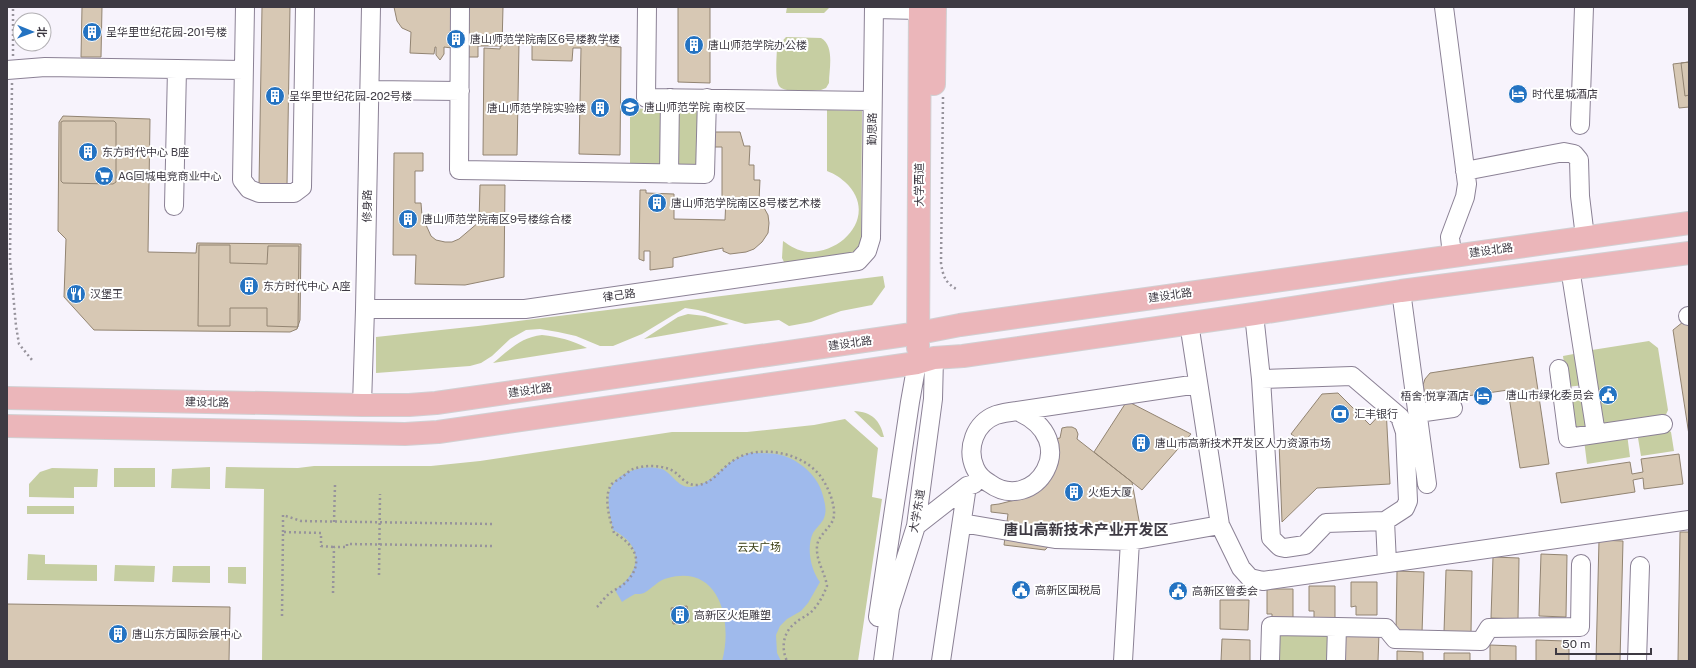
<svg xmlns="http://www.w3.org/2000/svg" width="1696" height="668" viewBox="0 0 1696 668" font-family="'Public Sans','Noto Sans SC',sans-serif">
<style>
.green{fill:#c6cea2}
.water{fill:#9fbaec}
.building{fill:#d7c8b4;stroke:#928472}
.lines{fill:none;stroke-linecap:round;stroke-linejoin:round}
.minor-casing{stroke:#8b8195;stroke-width:20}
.major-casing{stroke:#d1d0d2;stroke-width:24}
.path{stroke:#97939c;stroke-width:2.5;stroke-dasharray:2 3;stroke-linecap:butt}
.minor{stroke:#fff;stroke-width:18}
.major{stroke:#ebb6ba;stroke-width:22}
.labels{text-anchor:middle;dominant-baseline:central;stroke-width:4;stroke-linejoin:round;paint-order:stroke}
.poi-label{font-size:11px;fill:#3e3a43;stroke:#fff;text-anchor:start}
.street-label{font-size:11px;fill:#3e3a43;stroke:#fff}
.park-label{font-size:11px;fill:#363b0f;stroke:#fff}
.district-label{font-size:15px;font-weight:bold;fill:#3e3a43;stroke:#fff}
</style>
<rect width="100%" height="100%" fill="#f7f3fc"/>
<path class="green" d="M787,7H828L829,8L824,13H786Z
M786,37L821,38C835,46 829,69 829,83L826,88L821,90C812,90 785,93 780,87C774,81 777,55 777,47Z
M630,108L663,110L664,167L630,170Z
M681,108H699L701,167L678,170L676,112Z
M827,110L862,111L861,249L855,254L788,263L784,262L782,258L783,241C790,246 798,251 808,252C846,253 878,212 845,182C839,177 835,174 827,171Z
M883,276L885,287L872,305L841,311L811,322L789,326L779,320L745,324L698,310L685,308L642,334L613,346H600L576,336L558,332L540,329L526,330L510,339L492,356L481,363L470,366L376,373V337L478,326Z
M688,314L705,316L729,324L644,339L678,317Z
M542,335C559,337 572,340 587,348L493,363C509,350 521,337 542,335Z
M1649,341L1658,348L1668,410L1664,419L1603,428L1592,350Z
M1579,353L1584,385L1567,387L1563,356Z
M1586,397L1591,430L1574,432L1569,399Z
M854,411C872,412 880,420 884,437H881Z
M845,419L878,448L872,497L882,499L858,661H262L264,489L225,488L226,467L298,468L314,466H431L480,461L672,432H747L814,425Z
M1665,428L1671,432L1674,451L1641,456L1637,432Z
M1627,434L1630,457L1587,464L1584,440Z
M210,467V489L171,488L172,469Z
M52,468L98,469L97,487H74V498L29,497V484L40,472Z
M114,468H155V487H114Z
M27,506H74V514H27Z
M28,554L45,555V564L97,565V581L27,580Z
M115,565L155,566L154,582L114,581Z
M173,566H210V583L172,582Z
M228,567H246V584L228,583Z
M1274,635L1327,636V661H1274Z"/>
<path class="water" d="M750,453C760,453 771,453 781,455C800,460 819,477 823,496C825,503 827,511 824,518C822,523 816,528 813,533C806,548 811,570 820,582L808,603L801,611L787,619L780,626L776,635L777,653L781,661H722C733,622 720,564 668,578C658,580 653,588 644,593C642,594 638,594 635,594C631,596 626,599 622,602L615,590C642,571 644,546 613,530C611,519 606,500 610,490C617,471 644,464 662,469C672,473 677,487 690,487C707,486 718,472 731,462C737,458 743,456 750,453Z"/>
<path class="building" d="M82,7H102L101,57H81Z
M262,7H290L287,185H259Z
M394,7H503L502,46H478V57H451L452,48L444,47V54L440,60L436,55V47H435L434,54L410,53L411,32L402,28L397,21Z
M678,7H710V83L678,82Z
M501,40L607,41V46L621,47L620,155L579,154L581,48H573L572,61L532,60V44L519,43L517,155H483L484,48L500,49Z
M1689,62V107L1679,108L1673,64Z
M1689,62V95L1685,96L1681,63Z
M63,116L150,119L148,252L196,253L197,243L301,244L300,320L297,329L290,332L94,330L64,297L66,239L58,231L59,122Z
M63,121H114L116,123V182L113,184L63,183L61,181V122Z
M714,132H740L744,146H750L749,165H754V180H760L759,200H756L763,206L768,215L769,223L768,233L762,242L754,249L746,252L730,254L723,251V248L673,258V267L650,270V251H644V261L639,259L640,190H646V193L674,194V219L725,220L726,198H722V147H712Z
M394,153H423V171H415V203H421L422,216L431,236L436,240L445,242H452L459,239L479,222L480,185H505L504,277L465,285L415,284L416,255H393Z
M199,245H230V263L267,264L268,246H299L298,327L267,326V308H230V326H198Z
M1683,322L1689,323V435L1673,330Z
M1533,357L1549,464L1520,468L1508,390L1426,402L1423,385L1425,379L1430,373Z
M1338,393L1370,425L1386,408L1390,484L1317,488L1282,522L1279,441L1299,440L1291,434L1322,394Z
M1127,401L1191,434L1142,490L1094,452Z
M1067,427H1072L1076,429L1078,434L1077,439L1132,482L1140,526L1059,535L1045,550L1004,545L1008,514L991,512V505L999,504L1015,500L1014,484L1039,472L1045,441L1060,438L1062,428Z
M1679,454L1683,484L1644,489L1643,478L1633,480L1635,492L1561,503L1556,473L1630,462L1632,474L1643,472L1641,459Z
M1680,532H1689V661H1678Z
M1599,540L1623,541L1620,661H1596Z
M1541,554L1567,555L1566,617L1539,616Z
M1493,557L1519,558L1518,619L1491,618Z
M1446,570L1472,571L1471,633L1444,632Z
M1397,571L1424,572L1422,633H1396Z
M1351,582H1377V615H1356V606L1351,607Z
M1309,586H1335V619H1314V611H1309Z
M1267,589H1293V622H1272V614H1267Z
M1220,600H1249L1248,630L1220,629Z
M7,604L230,607L229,661H7Z
M687,606L689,622L673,624L671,608Z
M1345,632L1379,633L1378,661H1344Z
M1222,639L1250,640V661H1221Z
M1536,640L1566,641V649H1569V661H1536Z
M1490,645L1516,646V661H1490Z
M1397,651L1423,652V661H1397Z
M1444,653H1470V661H1444Z"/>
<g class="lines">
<g class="minor-casing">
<path id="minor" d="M245,7L242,180L249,189L259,193H294L302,187L305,7
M460,7L459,170L705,174L707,98
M647,7L646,98L872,101
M1444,7L1467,184L1465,197L1450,237L1452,255
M874,9L920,10
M177,69L243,70
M7,70L45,67L177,69L174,206
M370,90L460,91
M1580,125L1584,7
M1465,171L1564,152L1574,154L1579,160L1580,196L1585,237
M669,174L670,98
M1570,268L1596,434
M1401,291L1427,484
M365,309H525L858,261L867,251L871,238L874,7
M1254,314L1261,379L1352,376L1400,417L1405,432L1408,501L1405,508L1385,521L1326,523L1305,545L1285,548L1280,547L1271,538L1261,379
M1688,316H1689
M1189,323L1220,525L1241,568L1250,578L1263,581L1689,520
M1559,369L1568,438L1663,424
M362,405L365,309L371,7
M1017,411C1085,440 1034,516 989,483C982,479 978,475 975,468C966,448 975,423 996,415C1003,413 1010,412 1017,411Z
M1017,411L1198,384
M1418,413L1453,408
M1385,521L1387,563
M962,523L1055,539L1130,541L1220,525
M916,526L967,486L974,484
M878,617L910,402L917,363
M1337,627L1386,628L1395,639L1481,641L1489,628L1580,627L1581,564
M883,661L890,608L916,526L933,399L934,358
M941,661L967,486
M1123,661L1130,541
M1270,661L1271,626L1337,627L1336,661
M1637,661L1640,566"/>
</g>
<g class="major-casing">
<path id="major" d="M934,84L935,7
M918,348L920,7
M7,398L362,405H409L436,403L919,333L960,325L1689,223
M7,426L405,434L438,432L917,363L934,358L963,356L1254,314L1401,291L1689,253"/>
</g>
<path class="path" d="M13,56V7
M12,83L10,259L16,326L19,344L32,360
M943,97L941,263C943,276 945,283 958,290
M334,522L335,485
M283,532V515L301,521L493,524
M379,575L380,494
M333,593L334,547H347V544L493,546
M597,607C601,603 605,597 610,593C616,589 623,586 628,580C645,561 633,543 614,533C610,520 603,498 611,485C613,482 618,480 621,478C625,475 629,471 633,469C644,465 658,465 669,469C679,472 684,486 697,485C713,484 721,468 734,460C760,443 807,453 823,480C829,489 837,509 833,520C829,529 818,536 817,546C816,562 825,572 827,586C823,596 818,606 810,613C805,617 799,619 794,624C783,633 781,648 787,661
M282,616L283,532L321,533V546L334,547
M281,661V660"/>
<use href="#minor" class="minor"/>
<use href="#major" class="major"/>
</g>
<defs>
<g id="building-disc" transform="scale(1)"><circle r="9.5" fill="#2473c2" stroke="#fff"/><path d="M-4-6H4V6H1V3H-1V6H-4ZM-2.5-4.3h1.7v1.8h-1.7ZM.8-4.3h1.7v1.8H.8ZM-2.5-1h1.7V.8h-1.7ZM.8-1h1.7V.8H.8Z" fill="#fff"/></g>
<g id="hotel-disc" transform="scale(1)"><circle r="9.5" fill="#2473c2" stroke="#fff"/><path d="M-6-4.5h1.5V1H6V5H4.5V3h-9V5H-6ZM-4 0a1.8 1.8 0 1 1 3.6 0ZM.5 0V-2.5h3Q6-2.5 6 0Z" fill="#fff"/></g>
<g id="university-disc" transform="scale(1)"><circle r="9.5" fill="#2473c2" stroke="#fff"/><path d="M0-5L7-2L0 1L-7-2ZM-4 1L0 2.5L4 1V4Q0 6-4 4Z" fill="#fff"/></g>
<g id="supermarket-disc" transform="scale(1)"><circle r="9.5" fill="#2473c2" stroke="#fff"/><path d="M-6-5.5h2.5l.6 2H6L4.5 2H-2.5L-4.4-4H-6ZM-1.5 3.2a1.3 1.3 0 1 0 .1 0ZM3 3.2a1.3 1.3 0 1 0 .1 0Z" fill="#fff"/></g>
<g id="restaurant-disc" transform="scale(1)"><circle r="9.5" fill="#2473c2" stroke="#fff"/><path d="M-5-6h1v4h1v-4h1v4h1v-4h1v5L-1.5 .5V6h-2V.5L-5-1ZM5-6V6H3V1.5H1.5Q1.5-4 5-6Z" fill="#fff"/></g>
<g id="civic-disc" transform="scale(1)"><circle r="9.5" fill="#2473c2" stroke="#fff"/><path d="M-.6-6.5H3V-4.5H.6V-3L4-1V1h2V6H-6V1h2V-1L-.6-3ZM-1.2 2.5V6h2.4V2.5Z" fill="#fff"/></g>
<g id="bank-disc" transform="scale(1)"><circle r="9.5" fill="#2473c2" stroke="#fff"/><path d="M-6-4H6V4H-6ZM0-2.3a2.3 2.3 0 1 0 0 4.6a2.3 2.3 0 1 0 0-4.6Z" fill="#fff"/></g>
</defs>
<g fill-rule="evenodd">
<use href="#building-disc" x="92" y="32"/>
<use href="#building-disc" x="456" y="39"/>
<use href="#building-disc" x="694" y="45"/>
<use href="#hotel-disc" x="1518" y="94"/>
<use href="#building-disc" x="275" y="96"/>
<use href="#university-disc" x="630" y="107"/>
<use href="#building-disc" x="600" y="108"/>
<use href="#building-disc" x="88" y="152"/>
<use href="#supermarket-disc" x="104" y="176"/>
<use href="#building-disc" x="657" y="203"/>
<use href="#building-disc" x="408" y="219"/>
<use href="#building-disc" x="249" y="286"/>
<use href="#restaurant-disc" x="76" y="294"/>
<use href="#civic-disc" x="1608" y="395"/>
<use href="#hotel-disc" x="1483" y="396"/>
<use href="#bank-disc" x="1340" y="414"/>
<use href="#building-disc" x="1141" y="443"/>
<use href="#building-disc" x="1074" y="492"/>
<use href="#civic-disc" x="1021" y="590"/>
<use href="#civic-disc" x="1178" y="591"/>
<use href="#building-disc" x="680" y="615"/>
<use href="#building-disc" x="118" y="634"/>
</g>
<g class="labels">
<g class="poi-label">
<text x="106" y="32">呈华里世纪花园-201号楼</text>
<text x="470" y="39">唐山师范学院南区6号楼教学楼</text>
<text x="708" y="45">唐山师范学院办公楼</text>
<text x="1532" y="94">时代星城酒店</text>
<text x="289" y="96">呈华里世纪花园-202号楼</text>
<text x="644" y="107">唐山师范学院 南校区</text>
<text x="586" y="108" text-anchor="end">唐山师范学院实验楼</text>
<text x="102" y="152">东方时代中心 B座</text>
<text x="118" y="176">AG回城电竞商业中心</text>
<text x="671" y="203">唐山师范学院南区8号楼艺术楼</text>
<text x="422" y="219">唐山师范学院南区9号楼综合楼</text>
<text x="263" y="286">东方时代中心 A座</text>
<text x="90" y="294">汉堡王</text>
<text x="1594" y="395" text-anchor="end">唐山市绿化委员会</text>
<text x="1469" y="396" text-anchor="end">梧舍·悦享酒店</text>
<text x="1354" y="414">汇丰银行</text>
<text x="1155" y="443">唐山市高新技术开发区人力资源市场</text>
<text x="1088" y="492">火炬大厦</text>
<text x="1035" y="590">高新区国税局</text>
<text x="1192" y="591">高新区管委会</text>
<text x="694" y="615">高新区火炬雕塑</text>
<text x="132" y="634">唐山东方国际会展中心</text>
</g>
<g class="street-label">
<text transform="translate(872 129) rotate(-89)">勤思路</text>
<text transform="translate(919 185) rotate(-90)">大学西道</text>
<text transform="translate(367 206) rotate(-89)">修身路</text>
<text transform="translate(1491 250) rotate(-8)">建设北路</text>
<text transform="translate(619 295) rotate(-8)">律己路</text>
<text transform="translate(1170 295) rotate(-8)">建设北路</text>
<text transform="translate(850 343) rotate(-8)">建设北路</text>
<text transform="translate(530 390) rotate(-8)">建设北路</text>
<text transform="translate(207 402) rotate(1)">建设北路</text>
<text transform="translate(917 511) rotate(-80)">大学东道</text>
</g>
<g class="park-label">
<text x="759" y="547">云天广场</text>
</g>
<g class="district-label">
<text x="1086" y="529">唐山高新技术产业开发区</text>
</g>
</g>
<rect width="1696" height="668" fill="none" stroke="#3e3a43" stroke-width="16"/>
<g transform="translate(32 32) rotate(91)"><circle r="19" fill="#ffffff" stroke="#b2b0b4"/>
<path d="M0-3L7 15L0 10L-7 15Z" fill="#2473c2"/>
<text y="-6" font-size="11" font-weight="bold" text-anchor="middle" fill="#3e3a43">北</text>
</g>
<path d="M1556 648v6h95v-6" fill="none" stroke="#3e3a43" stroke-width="2"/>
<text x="1562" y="648" font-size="12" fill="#3e3a43" stroke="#ffffff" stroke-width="3" paint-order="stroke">50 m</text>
</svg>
